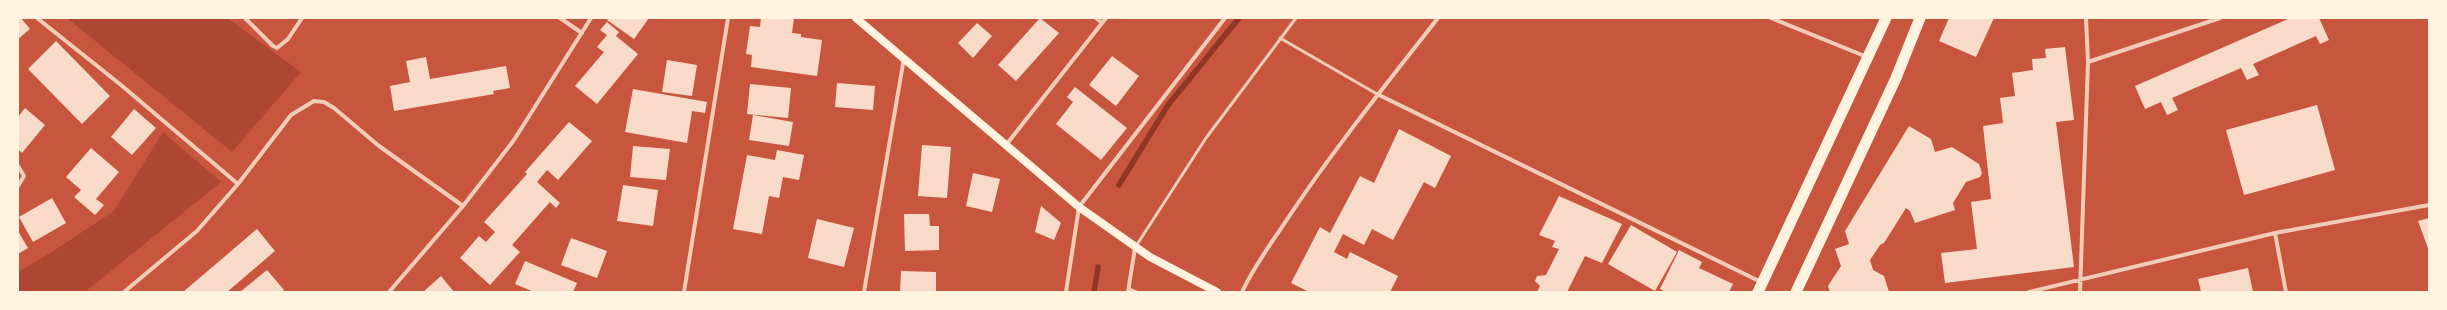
<svg xmlns="http://www.w3.org/2000/svg" width="2447" height="310" viewBox="0 0 2447 310" font-family="Barlow,sans-serif">
<style>
.green{fill:#ae4732}
.lines{fill:none;stroke-linecap:round;stroke-linejoin:round}
.stream{stroke:#8f3625;stroke-width:5.5}
.building{fill:#f7dbc8}
.service{stroke:#f1ccb7;stroke-width:3}
.minor{stroke:#f1ccb7;stroke-width:4}
.secondary{stroke:#fff3e0;stroke-width:8}
.trunk{stroke:#fff3e0;stroke-width:11}
</style>
<rect width="100%" height="100%" fill="#c8553d"/>
<path class="green" d="M67,18H227L301,72L232,152Z
M163,132L221,182L85,292H18V272L52,252L114,211Z"/>
<g class="lines">
<path class="stream" d="M1119,185L1168,105L1239,18
M1094,292L1098,267"/>
</g>
<path class="building" d="M18,18H21L30,29L18,39Z
M609,18H649L634,39L607,20Z
M761,18H794L792,33L801,34V37L822,40L817,76L751,67L752,55L746,54L750,26L760,27Z
M1040,18L1059,33L1016,81L998,65Z
M1949,18H1994L1976,57L1939,41Z
M2290,18H2319L2329,40L2320,44L2316,36L2253,64L2259,75L2247,80L2241,68L2172,98L2178,110L2167,115L2161,102L2145,109L2135,86Z
M607,22L619,32L616,36L638,54L597,104L575,86L604,52L597,47L607,35L600,30Z
M977,23L992,36L973,58L958,43Z
M56,41L110,96L82,124L28,69Z
M2065,47L2074,120L2056,122L2074,267L1945,283L1941,253L1977,249L1971,202L1991,199L1983,126L2003,123L2000,98L2015,96L2012,73L2033,70L2032,59L2046,58L2045,49Z
M1112,56L1139,76L1116,106L1089,85Z
M426,57L430,79L506,66L510,88L493,91L494,94L394,111L390,86L410,82L406,61Z
M667,60L697,65L692,96L662,92Z
M837,83L875,86L873,110L835,107Z
M750,84L791,88L788,118L747,114Z
M1075,87L1127,128L1101,160L1056,124L1073,102L1067,97Z
M633,89L707,102L705,113L692,111L687,143L625,132Z
M2317,105L2335,170L2244,195L2226,130Z
M25,108L45,125L22,153L18,149V117Z
M134,109L156,128L132,155L111,137Z
M753,115L793,122L789,146L749,140Z
M569,122L592,141L558,180L547,170L537,182L560,203L556,208L550,202L512,245L520,252L490,285L460,258L479,236L486,242L495,232L484,222L527,174L525,172Z
M1909,126L1931,139L1935,152L1952,147L1979,164L1982,173L1980,177L1966,182L1953,203L1955,210L1915,223L1910,211L1906,208L1884,243L1880,245L1870,260L1873,270L1884,276L1889,292H1830L1828,286L1841,266L1835,249L1849,244L1845,231Z
M1399,129L1451,156L1435,188L1424,182L1393,240L1372,229L1364,245L1343,234L1334,252L1347,259L1350,252L1398,276L1390,292H1309L1291,283L1320,227L1330,233L1360,176L1374,183Z
M922,145L951,147L947,198L918,196Z
M633,146L670,149L666,180L630,177Z
M91,148L119,172L96,199L104,205L95,215L74,197L81,190L66,177Z
M777,150L804,155L799,180L783,177L779,198L769,196L762,234L733,229L747,155L775,160Z
M973,173L1000,179L992,212L966,206Z
M623,185L658,190L653,226L617,221Z
M1559,196L1622,224L1602,263L1585,256L1567,292H1537L1540,286L1535,281L1537,276L1546,275L1559,249L1552,247L1555,241L1539,235Z
M52,198L66,223L33,242L19,217Z
M1041,206L1061,223L1054,240L1035,232Z
M904,214H929L930,226H939V250L905,251Z
M2429,218V251L2418,221Z
M817,219L854,228L844,267L808,258Z
M1631,225L1677,252L1655,291L1608,264Z
M257,229L275,251L227,292H183Z
M18,231L28,248L18,254Z
M571,238L607,251L597,278L561,265Z
M1679,250L1702,262L1699,268L1733,284L1729,292H1666L1660,289Z
M525,261L577,283L573,292H534L515,284Z
M2248,268L2253,292H2201L2198,279Z
M267,270L284,290L282,292H240Z
M901,271L936,272V292H900Z
M441,276L454,292H423Z"/>
<g class="lines">
<path class="service" d="M1280,38L1377,94
M1136,246L1206,138L1296,18
M1129,289L1136,292"/>
<path class="minor" d="M37,18L121,85L238,184
M245,18L273,46L277,48L288,39L302,18
M560,18L582,33
M1096,18L1102,23
M1771,18L1867,57
M2088,62L2220,18
M1377,94L1761,282
M1006,145L1106,18
M18,166L24,176L18,186
M2275,233L2286,292
M124,292L197,231L238,184L291,115L314,101L324,102L334,108L379,146L463,206
M389,292L463,206L514,140L591,18
M684,292L728,18
M864,292L904,58
M1066,292L1079,207L1225,18
M1128,292L1135,248
M1242,292C1255,264 1275,238 1292,212C1337,145 1388,82 1438,18
M2029,292L2275,233L2429,205
M2080,292L2088,62L2086,18"/>
<path class="secondary" d="M856,18L1079,207L1150,257L1217,292"/>
<path class="trunk" d="M1758,292L1886,18
M1796,292L1896,78L1920,18"/>
</g>
<rect width="2447" height="310" fill="none" stroke="#fff3e0" stroke-width="38"/>
</svg>
